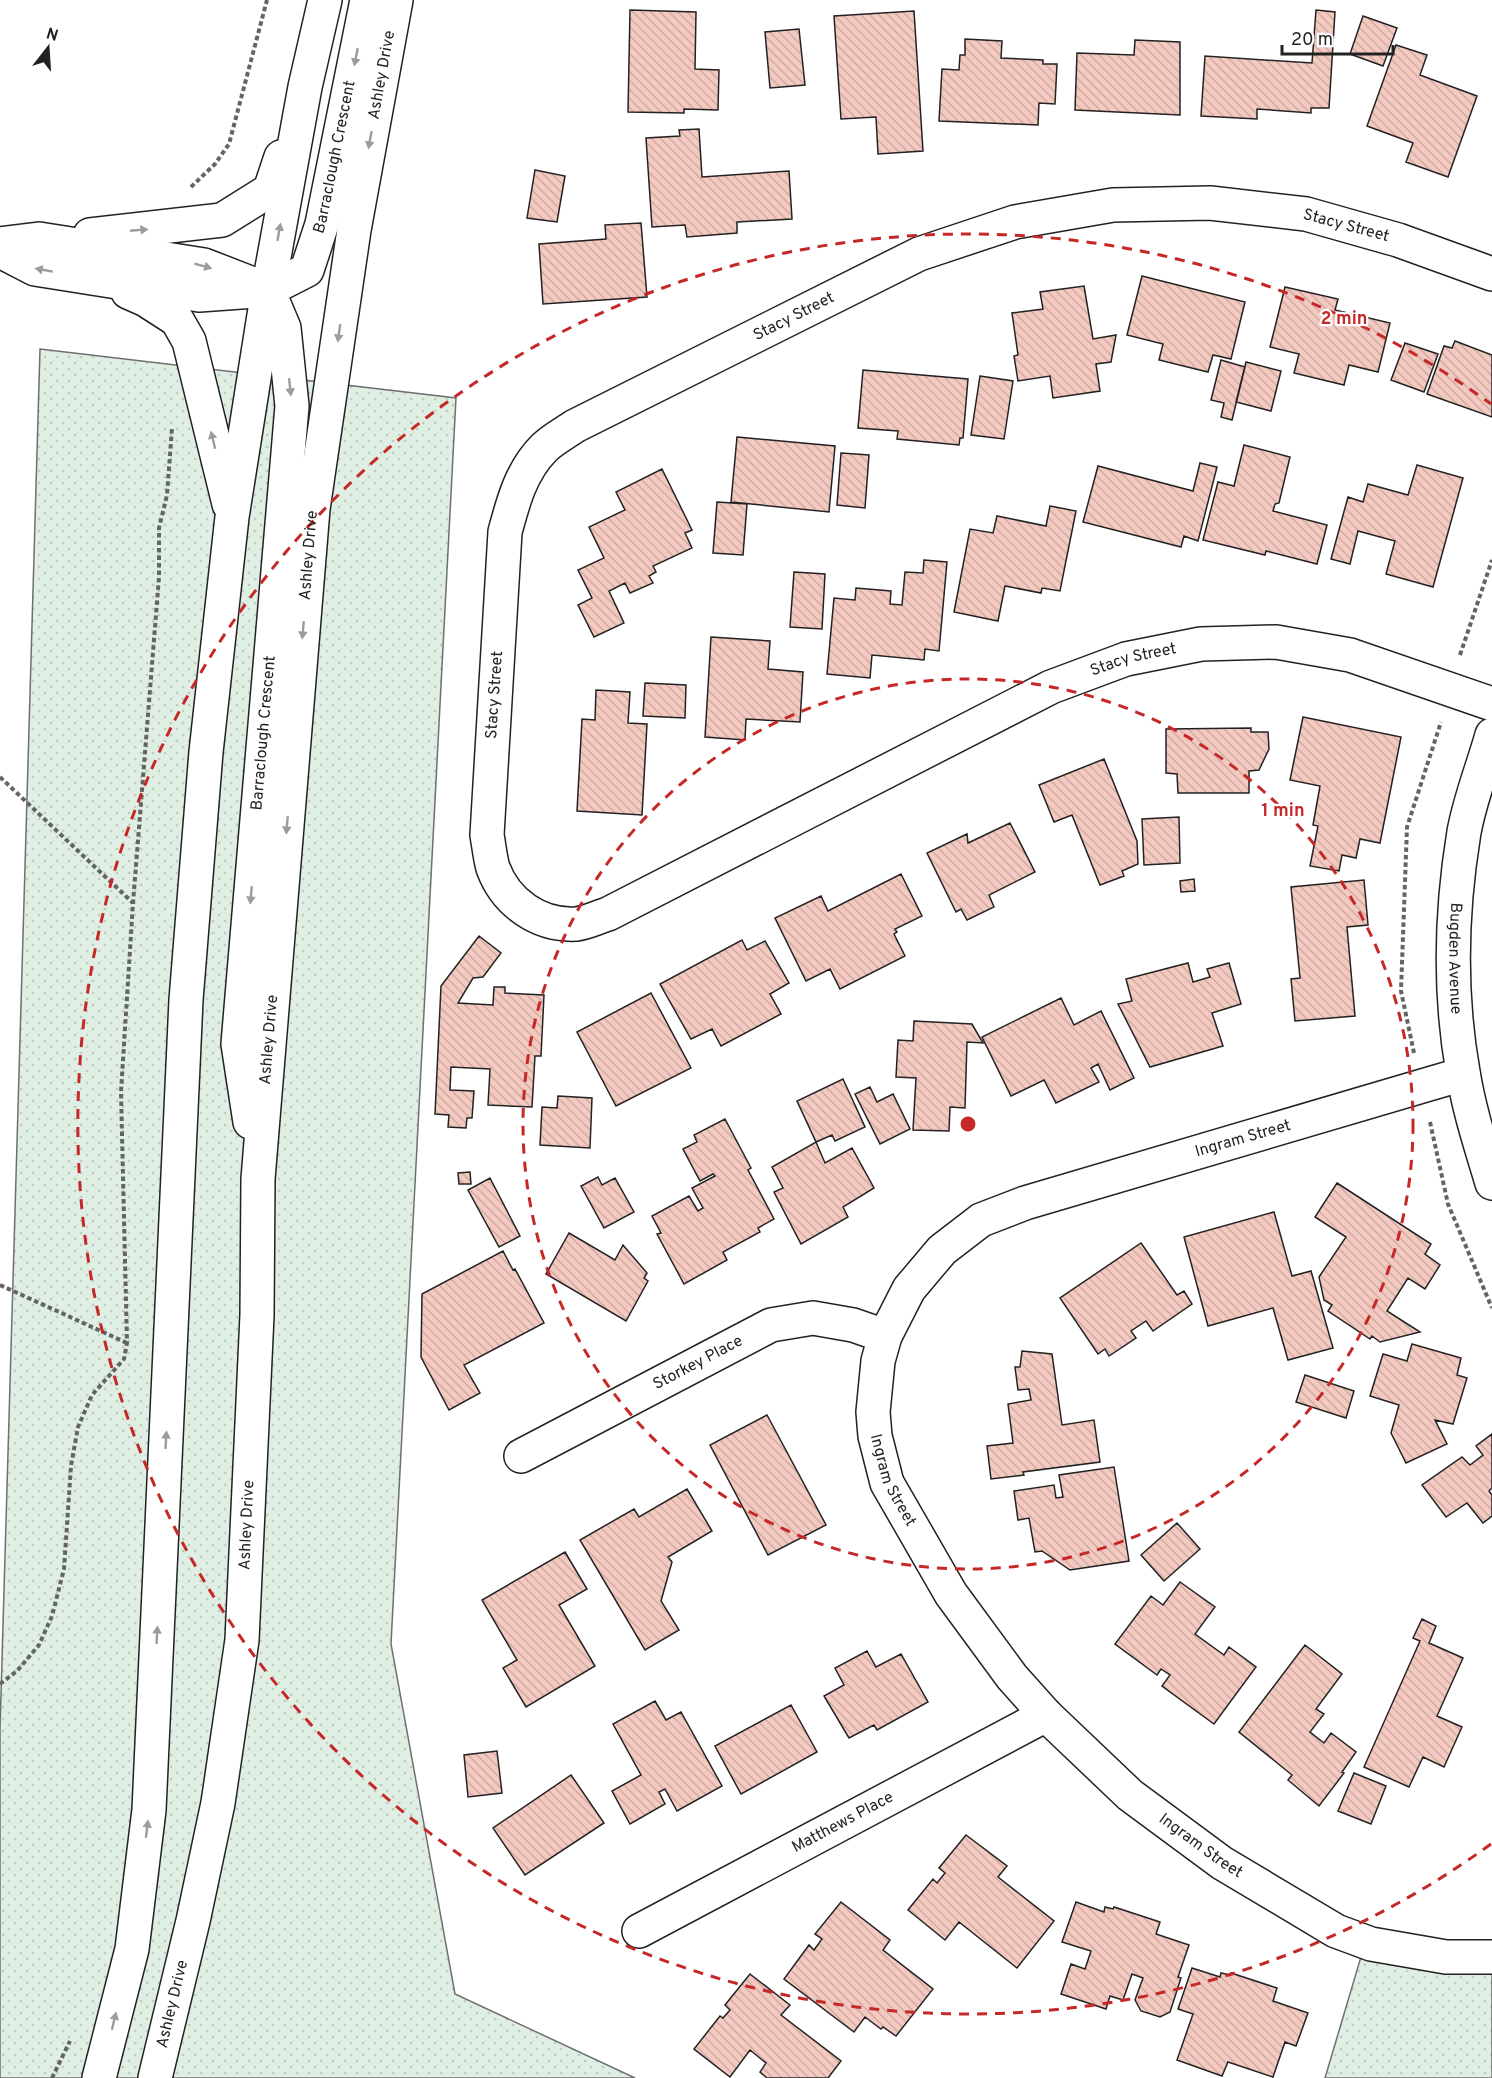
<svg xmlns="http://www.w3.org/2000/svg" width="1492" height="2078" viewBox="0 0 1492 2078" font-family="Overpass,sans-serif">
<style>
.grass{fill:url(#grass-dots);stroke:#6f6f6f;stroke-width:1.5}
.building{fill:url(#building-back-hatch);stroke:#222;stroke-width:1.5}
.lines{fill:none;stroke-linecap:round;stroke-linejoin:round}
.street-casing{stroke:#222;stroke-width:36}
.secondary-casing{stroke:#222;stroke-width:36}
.path{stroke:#646464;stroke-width:4;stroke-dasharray:4.5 3;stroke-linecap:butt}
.street{stroke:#fff;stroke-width:33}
.secondary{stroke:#fff;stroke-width:33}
.oneway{fill:#9c9c9c}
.ring{fill:none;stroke:#c62828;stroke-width:3;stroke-dasharray:10 8}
.labels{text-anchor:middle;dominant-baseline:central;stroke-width:4.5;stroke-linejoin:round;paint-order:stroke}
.street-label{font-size:16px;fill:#222;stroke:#fff}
.centre{fill:#c62828;stroke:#fff;stroke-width:3}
.ring-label{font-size:18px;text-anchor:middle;font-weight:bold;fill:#c62828;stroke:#fff;stroke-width:4.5;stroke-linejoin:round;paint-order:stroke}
</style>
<defs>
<pattern id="grass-dots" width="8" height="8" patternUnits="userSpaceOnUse" patternTransform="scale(1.5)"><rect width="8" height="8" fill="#e0efe3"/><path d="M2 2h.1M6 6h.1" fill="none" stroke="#c0cdc2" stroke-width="1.8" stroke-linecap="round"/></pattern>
<pattern id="building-back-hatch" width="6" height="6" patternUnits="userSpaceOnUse" patternTransform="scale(1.5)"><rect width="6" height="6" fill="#f3c9c0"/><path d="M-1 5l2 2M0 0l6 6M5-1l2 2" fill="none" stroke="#d0aca5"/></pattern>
</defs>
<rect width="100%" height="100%" fill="#fff"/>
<path class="grass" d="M40,349L456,398L391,1644L455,1994L635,2078H0V1729Z
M1363,1950L1492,1963V2078H1325Z"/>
<path class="building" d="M630,10L696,12L695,69L719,70L718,110L684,109V113L628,112Z
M1316,10L1335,12L1329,108H1311V113L1257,109V119L1201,116L1205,56L1312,63Z
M914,11L923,151L878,154L876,117L841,119L834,16Z
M1363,16L1397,28L1383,66L1350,54Z
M799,29L805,85L770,88L765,32Z
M965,39L1002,41L1001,58L1043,60V64H1057L1055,104L1039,103L1038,125L939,121L942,69L959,70L960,55H965Z
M1135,40L1180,42V115L1075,110L1077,53L1134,55Z
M1396,45L1427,55L1420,75L1477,96L1448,177L1406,162L1413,143L1367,126Z
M699,129L702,177L789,171L792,219L737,222V233L687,237L685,225L652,227L646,138L680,136L679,130Z
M535,170L565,176L557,222L527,218Z
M641,223L647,297L543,304L539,244L606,239L605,225Z
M1142,276L1245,302L1231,359L1213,355L1208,372L1159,360L1163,344L1127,335Z
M1084,286L1093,339L1116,335L1111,362L1096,364L1100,391L1053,398L1050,376L1018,381L1014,356L1018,355L1012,313L1043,309L1040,292Z
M1285,287L1338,299L1335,310L1390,323L1378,372L1349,365L1344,385L1294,373L1299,354L1270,347Z
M1455,341L1492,355V417L1427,394L1444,346L1452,348Z
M1405,343L1438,354L1424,392L1391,380Z
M1221,360L1245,367L1232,420L1221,417L1224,403L1211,400Z
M1246,362L1281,371L1271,411L1236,402Z
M863,370L968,379L963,438H960L959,445L897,439L898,431L858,428Z
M980,376L1013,381L1004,439L971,435Z
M737,437L835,446L829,512L731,502Z
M1244,445L1290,457L1279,503L1275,504L1273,511L1327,525L1317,564L1266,551L1265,555L1203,540L1218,482L1234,486Z
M841,453L869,455L865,508L837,505Z
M1200,463L1217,467L1198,541L1184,536L1181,547L1083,522L1098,466L1193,491Z
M1417,465L1463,478L1433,587L1386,574L1395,541L1358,531L1350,564L1331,559L1348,497L1363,502L1368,484L1408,495Z
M662,469L692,530L685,533L692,548L653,566L656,572L649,576L653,583L630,593L625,583L609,591L624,623L594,637L578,605L592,598L578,570L604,558L589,527L625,510L616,492Z
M717,502L747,504L743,555L713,553Z
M1050,506L1076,511L1060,591L1042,588L1041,593L1005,586L998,621L954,612L970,529L993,533L997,516L1046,526Z
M924,560L947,562L939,651L925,649L924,660L872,655L870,678L827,674L834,598L855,600L856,588L891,591L890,604L902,605L905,572L923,573Z
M794,572L825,574L822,629L790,627Z
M711,637L770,641L768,669L803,672L800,722L746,719L745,740L705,737Z
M645,683L686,685L685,718L643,716Z
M596,690L630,692L628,723L647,724L642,815L577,811L582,719L595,720Z
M1303,717L1401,737L1380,843L1360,839L1356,858L1342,855L1339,871L1310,866L1318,826L1313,825L1320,786L1290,780Z
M1251,728V732H1268L1269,749L1259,770L1249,771V793H1178L1177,774L1166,773V729Z
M1104,759L1137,841L1138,864L1122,871L1124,876L1100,885L1072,815L1054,822L1039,785Z
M1179,817L1180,863L1144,865L1142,819Z
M1010,823L1035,872L989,895L994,907L967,920L961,909L956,912L927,853L967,834L968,843Z
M901,874L922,916L895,929L897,932L894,934L905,956L840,989L830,969L806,981L775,918L821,896L828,911Z
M1194,879L1195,891L1181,892L1180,881Z
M1364,880L1368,925L1347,927L1355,1016L1295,1021L1291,979L1300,978L1291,887Z
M479,936L501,953L483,977L473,978L458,1003L493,1005L494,987H505V993L544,995L541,1056H535L532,1107L488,1105L490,1069L451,1067L450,1090L474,1091L472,1118H467L466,1128L448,1127L449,1115L435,1114L441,986Z
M742,940L747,950L765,941L789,983L770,994L781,1014L721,1046L712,1029L691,1039L660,984Z
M1188,963L1193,982L1210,977L1207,969L1229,963L1241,1004L1212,1013L1223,1046L1150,1067L1118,1004L1132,1001L1126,979Z
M651,993L691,1068L616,1106L577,1032Z
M1061,998L1074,1025L1101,1011L1134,1078L1110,1090L1098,1064L1091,1068L1099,1082L1056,1103L1044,1080L1011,1096L982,1037Z
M914,1021L972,1024L983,1043L967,1042L965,1108L950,1107L949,1131L913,1130L916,1078L896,1077L898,1040L913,1041Z
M843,1079L865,1127L835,1141L832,1135L816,1142L797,1101Z
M870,1087L877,1102L893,1094L910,1129L880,1144L855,1094Z
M558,1096L592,1098L590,1148L540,1145L542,1107L557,1108Z
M725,1119L751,1168L748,1170L774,1219L758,1228L760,1232L723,1252L727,1260L684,1284L657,1234L661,1233L652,1216L689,1196L698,1211L703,1208L692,1188L715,1176L713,1174L700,1181L683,1149L697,1142L694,1135Z
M816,1142L825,1163L852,1148L874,1188L843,1207L848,1217L801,1244L774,1192L783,1188L772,1167Z
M470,1172L471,1184H459L458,1173Z
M598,1177L602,1185L615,1178L634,1212L604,1228L581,1186Z
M490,1178L520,1236L499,1247L468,1190Z
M1337,1183L1431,1244L1425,1254L1440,1265L1425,1289L1408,1278L1387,1311L1420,1332L1380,1342L1372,1336L1370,1339L1328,1311L1332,1305L1324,1300L1319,1277L1346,1237L1315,1217Z
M1274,1212L1292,1276L1311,1271L1333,1348L1288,1360L1273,1308L1208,1326L1184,1237Z
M569,1233L615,1260L623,1245L647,1273L644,1278L648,1281L626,1321L546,1274Z
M1141,1243L1177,1295L1184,1291L1192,1304L1153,1331L1146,1321L1131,1331L1136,1338L1109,1356L1105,1349L1098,1354L1060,1298Z
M503,1251L513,1270L515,1269L544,1323L464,1365L480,1393L449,1410L421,1357L422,1294Z
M1412,1344L1461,1358L1457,1375L1467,1378L1453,1424L1435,1420L1447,1444L1406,1463L1391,1433L1399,1405L1370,1396L1383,1354L1407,1361Z
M1022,1351L1052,1354L1062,1425L1094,1420L1100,1462L1023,1472L1024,1475L991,1479L987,1446L1013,1443L1008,1404L1031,1400L1029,1389L1018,1390L1015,1367H1020Z
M1305,1375L1354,1391L1346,1418L1296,1402Z
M767,1415L826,1525L768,1555L710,1445Z
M1492,1434V1488L1489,1491L1492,1495V1516L1483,1523L1467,1503L1446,1517L1422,1485L1462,1457L1470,1465L1483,1455L1476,1446Z
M1114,1467L1129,1561L1070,1570L1042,1551L1035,1552L1029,1518L1018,1520L1014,1491L1054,1485L1056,1498L1063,1497L1059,1475Z
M687,1489L712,1531L668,1557L672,1562L661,1601L679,1630L645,1650L580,1540L634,1509L639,1517Z
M1177,1523L1200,1549L1164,1581L1141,1555Z
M565,1552L587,1589L559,1605L595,1666L526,1707L503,1668L517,1660L482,1600Z
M1180,1582L1215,1607L1195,1634L1224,1655L1229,1647L1256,1667L1214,1724L1162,1686L1170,1675L1161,1669L1157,1675L1115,1644L1151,1596L1163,1605Z
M1422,1619L1436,1626L1429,1643L1463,1658L1437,1716L1462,1727L1444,1767L1423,1757L1409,1787L1364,1767L1420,1641L1413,1638Z
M1305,1645L1342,1674L1316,1709L1324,1714L1310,1732L1324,1743L1331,1733L1356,1752L1342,1772L1344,1773L1319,1806L1288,1780L1292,1775L1239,1732Z
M867,1651L876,1667L901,1654L928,1702L877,1730L874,1725L849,1738L824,1696L844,1685L835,1668Z
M655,1701L666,1720L681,1712L722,1786L677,1811L665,1789L659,1792L665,1804L630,1824L612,1791L641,1775L613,1724Z
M791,1705L817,1752L741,1794L715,1746Z
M497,1751L502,1793L468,1797L464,1755Z
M1354,1773L1386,1786L1371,1824L1338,1811Z
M571,1775L604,1823L525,1875L493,1828Z
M966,1835L1007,1866L998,1877L1054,1921L1017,1968L959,1922L945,1940L908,1910L933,1879L937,1883L945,1873L939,1868Z
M841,1902L890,1940L883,1950L933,1989L896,2036L883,2027L881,2029L865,2017L854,2032L784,1979L809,1945L814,1950L822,1939L815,1934Z
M1076,1902L1104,1912L1105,1907L1113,1909L1114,1907L1160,1922L1156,1934L1189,1945L1178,1977L1181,1978L1170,2012L1160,2017L1141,2011L1135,2000L1143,1978L1132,1974L1123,2000L1110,1996L1106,2009L1061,1994L1071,1964L1085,1969L1091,1951L1062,1942Z
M1192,1968L1220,1977L1221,1973L1230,1975L1231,1973L1277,1988L1273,2001L1308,2013L1296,2046L1285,2042L1273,2077L1228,2062L1222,2076L1177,2060L1193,2014L1178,2009Z
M750,1974L790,2005L781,2015L841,2061L828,2078H767L760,2072L766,2063L750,2050L730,2077L694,2049L720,2016L723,2018L730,2010L725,2005Z"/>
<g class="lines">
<g class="street-casing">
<g id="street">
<path id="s1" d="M1492,274L1398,240L1306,214L1210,203L1113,205L1015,222L919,254L575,426C565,433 553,439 544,448C521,471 513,502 505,532L487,835C489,846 490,858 493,868C506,903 539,926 576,924C586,923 598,917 608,914L1051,687L1126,659L1201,644L1276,642L1350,655L1492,704"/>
<path id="s2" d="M1463,1074L1025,1203L981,1220L942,1250L909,1289L885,1336L878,1361L873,1412L875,1436L887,1483L951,1594L1012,1677L1046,1715L1130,1795L1222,1863L1336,1931L1371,1944L1446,1957H1492"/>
<path id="s3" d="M521,1456L771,1325L813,1318L853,1325L885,1336"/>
<path id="s4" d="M639,1931L1046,1715"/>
</g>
</g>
<g class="secondary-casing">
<g id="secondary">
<path d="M90,235L222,220L270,190L281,157"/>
<path d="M0,244L39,239L204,265L268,290L284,328L292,406L238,1044L250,1122"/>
<path id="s5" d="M0,251L35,269L199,295L268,290L307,270L322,224L367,0"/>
<path d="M128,292L146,300L177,320L189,341L229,504"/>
<path id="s6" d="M1492,735C1483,767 1470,799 1464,832C1451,911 1449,993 1463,1072C1469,1110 1481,1146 1492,1183"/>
<path d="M99,2078L132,1949L149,1810L186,1000L206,752L232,517L268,290L305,87L325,0"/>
<path id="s7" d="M155,2078L193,1921L218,1803L242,1640L257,1315L258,1179L313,509L354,230L396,0"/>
</g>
</g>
<path class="path" d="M191,187L215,164L229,144L267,0
M1460,655L1492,560
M0,777L133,903
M1414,1053L1401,991L1407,827L1441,722
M1430,1122L1448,1204L1492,1308
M0,1285L127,1343
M0,1684L17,1671L39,1645L52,1616L64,1569L71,1466L78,1427L92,1395L124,1359L127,1343L121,1092L133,903L159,577V528L167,495L172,428
M52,2078L70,2041"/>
<use href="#street" class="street"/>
<use href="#secondary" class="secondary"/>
</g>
<defs><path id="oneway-solid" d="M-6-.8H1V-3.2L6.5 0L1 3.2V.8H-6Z" transform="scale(1.5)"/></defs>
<g class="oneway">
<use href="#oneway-solid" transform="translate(356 57) rotate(101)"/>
<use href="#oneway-solid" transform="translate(370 140) rotate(100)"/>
<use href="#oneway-solid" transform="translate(139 230) rotate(-5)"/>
<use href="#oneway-solid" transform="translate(279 232) rotate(-80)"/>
<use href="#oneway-solid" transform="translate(203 266) rotate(15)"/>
<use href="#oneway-solid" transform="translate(44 270) rotate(-170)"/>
<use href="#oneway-solid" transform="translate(339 333) rotate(98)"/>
<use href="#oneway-solid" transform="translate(290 387) rotate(84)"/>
<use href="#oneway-solid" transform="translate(213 440) rotate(-104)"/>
<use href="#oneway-solid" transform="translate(303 630) rotate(95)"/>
<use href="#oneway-solid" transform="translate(287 825) rotate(95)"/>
<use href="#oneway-solid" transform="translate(251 895) rotate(95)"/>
<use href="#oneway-solid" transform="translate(166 1440) rotate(-87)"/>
<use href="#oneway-solid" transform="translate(157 1635) rotate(-87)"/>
<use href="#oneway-solid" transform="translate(147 1829) rotate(-83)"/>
<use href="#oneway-solid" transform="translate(114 2021) rotate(-76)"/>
</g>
<g class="ring">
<circle cx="968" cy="1124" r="445"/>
<path d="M1491 1844A890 890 0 1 1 1491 404"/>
</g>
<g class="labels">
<g class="street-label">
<text stroke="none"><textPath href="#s7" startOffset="2020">Ashley Drive</textPath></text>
<text stroke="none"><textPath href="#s5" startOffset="435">Barraclough Crescent</textPath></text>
<text transform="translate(1346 226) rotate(15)">Stacy Street</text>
<text transform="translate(794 317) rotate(-27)">Stacy Street</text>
<text stroke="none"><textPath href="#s7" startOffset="1534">Ashley Drive</textPath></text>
<text stroke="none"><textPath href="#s1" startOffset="2169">Stacy Street</textPath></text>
<text transform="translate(495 695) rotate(-86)">Stacy Street</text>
<text transform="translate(264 733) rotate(-85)">Barraclough Crescent</text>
<text stroke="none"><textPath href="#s6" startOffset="228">Bugden Avenue</textPath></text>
<text stroke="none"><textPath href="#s7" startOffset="1048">Ashley Drive</textPath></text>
<text transform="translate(1243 1139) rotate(-16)">Ingram Street</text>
<text stroke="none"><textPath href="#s3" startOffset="200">Storkey Place</textPath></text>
<text stroke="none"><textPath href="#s2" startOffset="806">Ingram Street</textPath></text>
<text stroke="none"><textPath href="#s7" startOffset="562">Ashley Drive</textPath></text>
<text stroke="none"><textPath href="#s4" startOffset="231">Matthews Place</textPath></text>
<text stroke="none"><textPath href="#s2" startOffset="1292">Ingram Street</textPath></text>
<text stroke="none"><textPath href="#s7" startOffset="76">Ashley Drive</textPath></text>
</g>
</g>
<circle cx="968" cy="1124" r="9" class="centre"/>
<g class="ring-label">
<text x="1344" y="324">2 min</text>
<text x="1283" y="816">1 min</text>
</g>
<g transform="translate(48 48) rotate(17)" stroke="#ffffff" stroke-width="4.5" paint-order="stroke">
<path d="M0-4.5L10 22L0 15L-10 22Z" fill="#222222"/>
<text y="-9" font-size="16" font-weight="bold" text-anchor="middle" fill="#222222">N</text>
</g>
<path d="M1282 45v9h111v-9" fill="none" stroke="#222222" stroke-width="3"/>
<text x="1291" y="45" font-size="18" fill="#222222" stroke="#ffffff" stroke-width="4.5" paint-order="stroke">20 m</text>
</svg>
